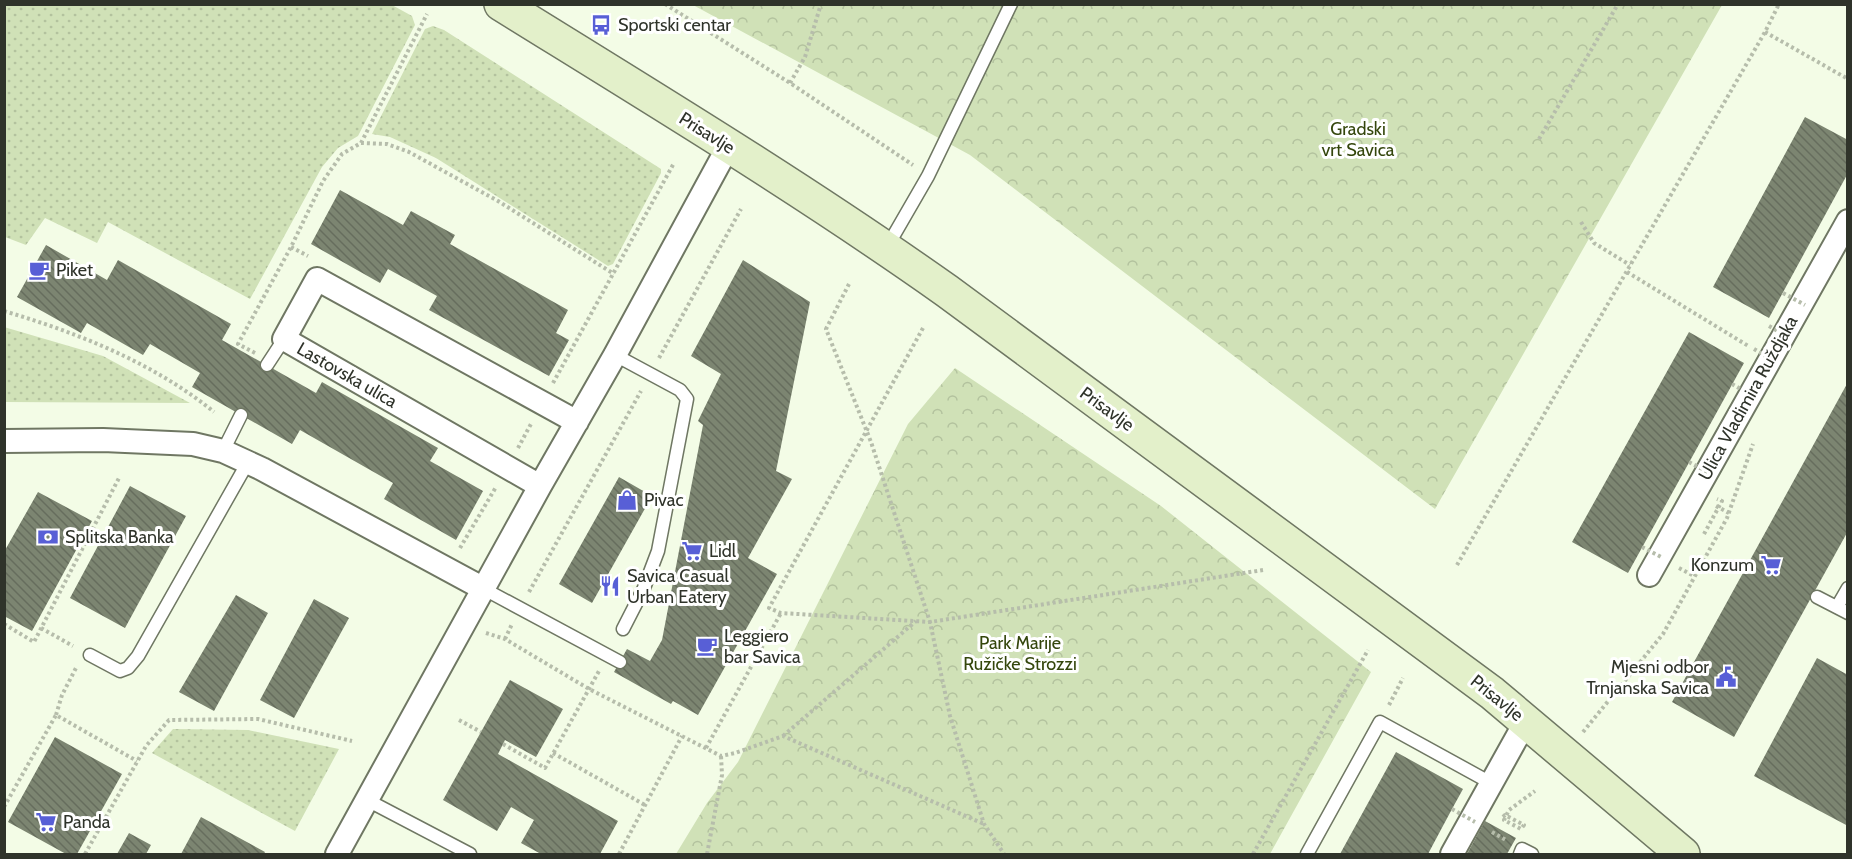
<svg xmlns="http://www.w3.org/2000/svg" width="1852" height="859" viewBox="0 0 1852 859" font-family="Cabin,sans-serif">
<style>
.grass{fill:url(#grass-dots)}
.park{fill:url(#park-crowns)}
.building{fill:url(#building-back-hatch)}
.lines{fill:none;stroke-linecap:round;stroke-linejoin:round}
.lane-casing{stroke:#6f7763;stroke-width:15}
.street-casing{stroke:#6f7763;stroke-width:26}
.secondary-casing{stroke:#6f7763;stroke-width:36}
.path{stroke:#b6bdab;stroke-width:4;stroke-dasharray:3 3;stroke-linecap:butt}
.lane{stroke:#fff;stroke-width:12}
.street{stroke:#fff;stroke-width:22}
.secondary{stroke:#e3f0ca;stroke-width:33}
.path-bridge{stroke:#b6bdab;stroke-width:4;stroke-dasharray:3 3;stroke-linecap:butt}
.labels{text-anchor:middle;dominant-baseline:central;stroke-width:6;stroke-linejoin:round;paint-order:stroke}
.poi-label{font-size:18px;fill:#2f332a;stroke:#fff;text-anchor:start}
.park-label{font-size:18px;fill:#34460c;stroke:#fff}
.street-label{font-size:18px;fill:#2f332a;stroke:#fff}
</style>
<defs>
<pattern id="grass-dots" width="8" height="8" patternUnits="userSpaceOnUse" patternTransform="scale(1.5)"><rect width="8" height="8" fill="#d0e1b7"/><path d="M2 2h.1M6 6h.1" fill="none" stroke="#b3c29e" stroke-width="1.8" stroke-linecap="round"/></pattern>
<pattern id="park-crowns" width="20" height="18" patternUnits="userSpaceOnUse" patternTransform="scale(1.5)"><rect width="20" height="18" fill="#d0e1b7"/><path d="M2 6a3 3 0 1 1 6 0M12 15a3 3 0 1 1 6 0" fill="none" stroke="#b3c29e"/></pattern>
<pattern id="building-back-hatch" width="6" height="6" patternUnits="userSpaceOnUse" patternTransform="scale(1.5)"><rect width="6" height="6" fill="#7c8571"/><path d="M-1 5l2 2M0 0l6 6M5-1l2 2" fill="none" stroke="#666d5d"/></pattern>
</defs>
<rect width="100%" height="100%" fill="#f3fce6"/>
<path class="grass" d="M4,5H392L412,16L415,25L358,136L338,148L322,167L250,299L108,222L97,243L45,218L26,245L5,237Z
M433,26L444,30L661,169V173L613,264L608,266L436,158L390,137L372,134L425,29Z
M4,327L103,356L190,403L5,402Z
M173,729L248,730L339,749L295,831L152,753Z"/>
<path class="park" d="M693,5H1722L1435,509L970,155Z
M955,368L1161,506L1371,672L1270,854H676L707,803L738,762L908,424Z"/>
<path class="building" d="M1805,117L1848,140V173L1769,318L1713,287Z
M340,190L403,225L411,211L455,235L450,244L568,310L556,333L569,340L549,376L429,310L437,296L388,269L380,283L311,244Z
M46,245L107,280L118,260L231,324L222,340L316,393L322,382L438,448L430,461L483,491L456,540L384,499L393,483L300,430L292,444L192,387L200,373L150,344L143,355L87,323L81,333L17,297Z
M743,260L810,302L776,471L792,479L748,558L777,574L698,715L673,701L671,704L614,672L627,649L650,661L662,640L703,425L698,421L721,374L691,356Z
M1689,332L1744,363L1628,573L1572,542Z
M1848,382V531L1734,737L1672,702Z
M619,477L652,496L592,603L559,584Z
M130,486L186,516L125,628L70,598Z
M38,492L92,521L32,631L4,616V552Z
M236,595L268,613L214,711L179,692Z
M314,599L349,618L294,718L260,700Z
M1817,658L1848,675V826L1754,776Z
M510,680L563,709L536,757L505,740L498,754L618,821L600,854H541L521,843L534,820L511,807L497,831L443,800Z
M55,737L122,774L77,854H66L8,822Z
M1396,752L1463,789L1452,809L1428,854H1340Z
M201,817L265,852L264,854H181Z
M1485,821L1516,838L1507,854H1467Z
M129,833L151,845L146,854H117Z"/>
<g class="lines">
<g class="lane-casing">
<path id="lane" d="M887,247L928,176L1011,4
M615,355L680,390L687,399L658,551L644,588L623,629
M267,365L284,339
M223,451L241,415
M484,589L620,662
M1817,597L1848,613
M1837,607L1848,588
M90,655L120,671L128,668L138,656L248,462
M367,800L470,854
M1307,854L1380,722L1491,783
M1520,854L1522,849L1532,854"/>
</g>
<g class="street-casing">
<path id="street" d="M4,441L103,440L193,444L223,451L262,469L484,589
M540,486L284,339L317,279L577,422
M1649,575L1848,221
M337,854L540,486L615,355L728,147
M1452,854L1526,721"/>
</g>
<g class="secondary-casing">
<path id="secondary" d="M501,4C651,97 803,189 947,291L1492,693L1683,854"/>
</g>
<path class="path" d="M665,4L790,83L913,165
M1765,32L1848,79
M790,83L805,57L821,4
M1539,139L1618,4
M361,143L427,14
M1581,222L1594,243L1630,265
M291,247L308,256
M1627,272L1750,347
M849,284L826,329L871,442L930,622L950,716L984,824L1004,854
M4,311C78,333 154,363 214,412
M923,328L769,608L781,613L930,622L1263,570
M255,353L238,344L291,247L323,181L342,154L361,143L387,144L409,152L498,201L614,274
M659,358L741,209
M553,383L674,163
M518,448L532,422
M1716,506L1729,513
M1704,534L1722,501L1717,499
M460,548L496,487
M1457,565L1765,32L1779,4
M1679,568L1694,576
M529,592L641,391
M4,624L34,642L119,478
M41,628L73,646
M486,633L505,639L589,689L721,756L735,753L783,736L984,824
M505,639L512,624
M1389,705L1403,678
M56,715L62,695L77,666
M459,720L481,732
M1583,732L1663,634L1727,518L1753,444
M783,736L916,621
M503,744L545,768L599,671
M706,748L781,613
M553,753L645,805
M4,807L56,715L137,761
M1503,817L1505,815L1524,825L1521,829L1504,820L1509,810L1535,791
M1492,832L1506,840
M85,854L146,746L169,720L258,719L352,741
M619,854L682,736
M707,854L722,775L721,756
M1253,854L1368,650"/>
<use href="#lane" class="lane"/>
<use href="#street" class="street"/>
<use href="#secondary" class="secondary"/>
<path class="path-bridge" d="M1783,293L1805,305
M1769,326L1788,337
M1754,349L1774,361
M1732,384L1754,397
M1689,462L1711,474
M1642,547L1663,558
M1452,809L1475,822"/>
</g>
<defs>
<g id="bus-bare" transform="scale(1.62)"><path d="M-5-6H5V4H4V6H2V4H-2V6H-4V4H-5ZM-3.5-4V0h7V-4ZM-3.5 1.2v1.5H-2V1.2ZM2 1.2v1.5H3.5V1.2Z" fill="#585fd6" stroke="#fff" stroke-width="2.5" paint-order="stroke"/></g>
<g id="cafe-bare" transform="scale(1.62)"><path d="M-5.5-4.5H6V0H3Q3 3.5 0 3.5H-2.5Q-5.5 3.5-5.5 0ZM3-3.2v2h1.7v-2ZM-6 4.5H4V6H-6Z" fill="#585fd6" stroke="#fff" stroke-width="2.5" paint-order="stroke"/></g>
<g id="shop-bare" transform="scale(1.62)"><path d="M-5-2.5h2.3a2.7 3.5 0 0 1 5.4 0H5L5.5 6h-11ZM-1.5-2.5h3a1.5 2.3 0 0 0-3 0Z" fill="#585fd6" stroke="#fff" stroke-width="2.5" paint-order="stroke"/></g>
<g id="bank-bare" transform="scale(1.62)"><path d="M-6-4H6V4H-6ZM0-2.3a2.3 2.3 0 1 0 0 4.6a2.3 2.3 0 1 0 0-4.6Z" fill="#585fd6" stroke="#fff" stroke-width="2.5" paint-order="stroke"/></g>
<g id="supermarket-bare" transform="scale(1.62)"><path d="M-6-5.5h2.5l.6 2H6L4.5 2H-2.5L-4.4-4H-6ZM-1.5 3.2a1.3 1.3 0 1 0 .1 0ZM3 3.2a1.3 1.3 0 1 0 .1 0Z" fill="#585fd6" stroke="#fff" stroke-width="2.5" paint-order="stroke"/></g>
<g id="restaurant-bare" transform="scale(1.62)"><path d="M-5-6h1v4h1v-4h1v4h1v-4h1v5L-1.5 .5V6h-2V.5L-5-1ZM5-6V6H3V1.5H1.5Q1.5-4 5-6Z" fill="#585fd6" stroke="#fff" stroke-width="2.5" paint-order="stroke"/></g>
<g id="civic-bare" transform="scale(1.62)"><path d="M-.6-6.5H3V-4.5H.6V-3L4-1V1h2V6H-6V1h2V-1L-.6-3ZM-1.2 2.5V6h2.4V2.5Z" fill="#585fd6" stroke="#fff" stroke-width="2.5" paint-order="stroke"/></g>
</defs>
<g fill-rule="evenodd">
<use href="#bus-bare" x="601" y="25"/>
<use href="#cafe-bare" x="39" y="270"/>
<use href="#shop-bare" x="627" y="500"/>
<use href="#bank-bare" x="48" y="537"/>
<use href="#supermarket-bare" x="692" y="551"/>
<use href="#supermarket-bare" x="1771" y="565"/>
<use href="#restaurant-bare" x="610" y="586"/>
<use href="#cafe-bare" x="707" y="646"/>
<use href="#civic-bare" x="1726" y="677"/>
<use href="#supermarket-bare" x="46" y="822"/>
</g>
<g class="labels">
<g class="poi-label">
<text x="618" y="25">Sportski centar</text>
<text x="56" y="270">Piket</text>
<text x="644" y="500">Pivac</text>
<text x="65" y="537">Splitska Banka</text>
<text x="709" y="551">Lidl</text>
<text x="1754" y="565" text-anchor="end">Konzum</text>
<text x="627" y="576">Savica Casual<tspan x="627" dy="21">Urban Eatery</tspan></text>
<text x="724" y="636">Leggiero<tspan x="724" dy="21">bar Savica</tspan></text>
<text x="1709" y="667" text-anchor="end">Mjesni odbor<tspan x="1709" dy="21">Trnjanska Savica</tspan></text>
<text x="63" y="822">Panda</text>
</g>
<g class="park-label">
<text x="1358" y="129">Gradski<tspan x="1358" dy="21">vrt Savica</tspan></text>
<text x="1020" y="643">Park Marije<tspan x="1020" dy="21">Ružičke Strozzi</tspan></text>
</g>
<g class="street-label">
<text transform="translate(707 133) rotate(32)">Prisavlje</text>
<text transform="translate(347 375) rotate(30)">Lastovska ulica</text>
<text transform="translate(1748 398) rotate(-61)">Ulica Vladimira Ruždjaka</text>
<text transform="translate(1107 409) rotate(36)">Prisavlje</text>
<text transform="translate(1497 698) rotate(39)">Prisavlje</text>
</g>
</g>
<rect width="1852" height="859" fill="none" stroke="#2f332a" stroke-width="12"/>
</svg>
